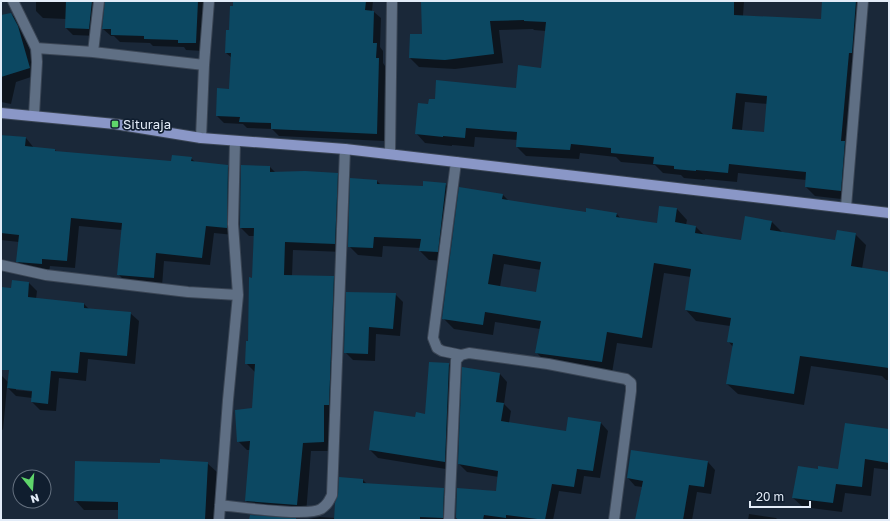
<svg xmlns="http://www.w3.org/2000/svg" width="890" height="521" viewBox="0 0 890 521" font-family="'Golos Text',sans-serif">
<style>
.shadow{fill:#0007;fill-rule:evenodd}
.building{fill:#0c4862;fill-rule:evenodd}
.lines{fill:none;stroke-linecap:round;stroke-linejoin:round}
.minor-casing{stroke:#3a4554;stroke-width:12}
.major-casing{stroke:#3a4554;stroke-width:12}
.minor{stroke:#5f6f84;stroke-width:10}
.major{stroke:#8a97c7;stroke-width:10}
.poi-dot{fill:#5fd56b;stroke:#101e2f;stroke-width:1.5}
.labels{text-anchor:middle;dominant-baseline:central;stroke-width:3.5;stroke-linejoin:round;paint-order:stroke}
.poi-label{font-size:13px;fill:#e3ecf8;stroke:#101e2f;text-anchor:start}
</style>
<rect width="100%" height="100%" fill="#1a2839"/>
<path class="shadow" d="M36,1H205L203,51L186,50L184,47L153,46L150,43L120,42L114,36H111L103,29L106,2L104,3L97,36L73,35L66,28V19L43,18L36,11Z
M252,1H373L372,11L374,12L381,18L380,47L383,51V63L385,66L384,141L279,136L272,129L247,128L243,124L224,123L217,116L230,90L232,58L226,53L230,31Z
M422,1H744L743,16L822,21L823,1H858L850,200L815,196L806,187V180L738,173L737,182L705,179V180L684,178L681,175L663,173L655,165L621,162L616,157L580,153L579,159L526,156L517,147V140L475,137L474,147L452,145V146L425,143L416,133L429,106L517,89L542,69L546,31L534,30L533,29L499,30L503,63L455,69L419,67L410,58L423,35ZM745,102L768,104L765,133L742,130Z
M11,14L19,21L25,34L37,75L16,82L11,104L1,102V17Z
M1,135L26,138L34,148L55,150L57,152L172,162L191,158L196,163L227,166L236,174L234,235L214,233L210,265L164,261L162,286L126,282L118,274L122,230L79,226L75,268L50,266L49,272L25,269L17,261L19,242L1,240Z
M270,167L276,173L337,174L346,183L343,252L293,250L292,276L333,277L342,286L332,451H311L306,514L255,510L246,501L250,450H247L238,441L253,409L255,372L246,363L253,279L254,236H249L241,228Z
M377,181L381,185L424,187L445,184L454,193L446,261L429,260L420,251L421,248L383,246L382,257L358,255L349,246Z
M503,195L509,201L586,213L617,214L621,219L657,224L677,209L687,220L686,225L696,227L704,235L742,241L772,222L782,232L836,242L855,234L866,245L862,269L889,273V380H886L882,376L811,366L804,405L738,394L727,384L733,347L728,341L730,326L696,321L686,310L691,277L664,273L652,348L617,343L612,373L547,364L537,353L540,329L495,322L493,335L454,329L443,318ZM504,264L541,270L537,293L500,287Z
M29,283L37,291L36,299L84,304L90,310L130,313L139,321L135,364L88,359L86,381L59,378L56,411L40,410L32,402V398L16,396L7,387L3,430L1,429V375L9,383L12,349L1,344V288L12,289ZM16,388L37,390V392L16,390Z
M395,294L403,302L400,336L376,334L375,361L353,360L345,352Z
M449,364L457,372L452,470L378,458L370,450L416,419L426,415Z
M500,374L507,382L504,404L511,411L509,423L567,432L601,423L608,431L600,478L584,476L581,494L559,491L553,520H458L457,518L497,492L499,477L467,472L459,464Z
M889,430V470L874,468L871,496L845,493L842,512L803,507L793,498L819,470H839Z
M708,462L715,470L711,494L697,492L692,520H636L642,487L635,486L628,478Z
M207,463L217,472L214,520H119V510H84L75,500L161,464Z
M363,480L367,484L443,489L453,498L452,520H250H302L320,517L335,518Z
M749,514L776,518L778,520H748Z"/>
<path class="building" d="M66,1H92L89,29L65,28Z
M105,1H198L196,43H178V40L144,39V36L111,35V29H102Z
M233,1H366L365,10L374,11L373,43H377L376,58H379L377,134L271,129V123L239,122L240,117L216,116L217,88L229,89L231,53H225L226,30H229L230,6H233Z
M421,1H734V15L821,19L822,1H856L852,53H849L841,141H845L841,191L805,187L806,172L729,164L728,173L696,170V171L674,169V166L653,164L654,157L611,153V148L571,144L570,150L516,147L517,132L466,128L465,138L443,136V137L415,134L418,103L428,104L429,99H435L436,80L516,88L518,65L541,68L546,22L524,21V20L490,21L494,54L445,60L409,58L410,34H422ZM736,93L767,96L764,132L732,129Z
M11,13L18,26L30,68L1,77V15Z
M1,135L26,137L25,146L55,149V151L171,161L172,155L192,157L191,161L228,165L227,228L206,226L202,258L156,253L154,278L117,275L122,223L71,218L67,261L42,259V264L16,262L19,235L1,233Z
M241,165L270,166V172L305,171L338,173L335,244L285,242L284,275L334,276L329,405H324V442L303,443L297,505L245,501L250,441L237,442L235,410L252,408L255,364H245L246,341H248L249,277L252,278L254,228H240Z
M350,178L377,180V184L423,186V181L446,183L438,252L419,251L421,239L374,237L373,248L348,247Z
M459,187L503,194L502,199L586,212V208L617,213L616,217L657,223L659,206L677,208L675,222L696,226L695,233L741,240L745,216L772,221L770,230L835,240L837,230L856,233L851,266L889,272V368L800,356L794,394L726,384L733,343L727,342L731,318L685,310L691,269L654,263L642,338L607,332L602,362L535,353L541,321L485,312L483,325L442,319ZM493,254L541,262L536,292L488,284Z
M12,280L29,282L28,297L84,303V308L131,312L127,356L80,352L78,373L51,371L48,404L31,402L32,391L7,388L9,370H1V287L11,288Z
M346,292L396,293L393,329L369,327L368,354L344,353Z
M429,362L449,363L445,462L369,450L374,411L415,417L416,412L425,414Z
M462,367L500,373L496,402L504,403L501,421L566,431L568,417L601,422L593,471L577,469L574,487L552,484L545,520L506,515V518L484,515L483,520H457V518H456L457,488L496,491L498,471L458,464Z
M845,423L889,429V463L865,459L862,487L836,484L833,503L792,498L798,466L818,469V466L838,469Z
M631,450L708,461L704,487L689,485L683,520H635L643,481L627,478Z
M160,459L208,462L205,520H118V502L74,501L75,461L160,463Z
M339,477L363,479V483L444,488L443,518L420,517V520H334L335,503L338,495Z
M250,515L296,518V520H249Z"/>
<g class="lines">
<g class="minor-casing">
<path id="minor" d="M13,1L36,48L37,62L34,115
M36,48L93,52L204,65
M93,52L99,1
M201,138L204,65L209,1
M390,154L392,1
M456,162L433,338L437,348L442,351L461,355
M846,207L863,1
M1,265L46,275L188,292L238,295
M220,505C239,507 307,517 321,509C327,505 329,501 332,495L345,149
M219,520L228,400L238,295L233,224L235,141
M449,520L456,360L461,355L469,353L548,364L626,379L631,383V391L614,520"/>
</g>
<g class="major-casing">
<path id="major" d="M1,113L115,124L201,138L345,149L456,162L889,213"/>
</g>
<use href="#minor" class="minor"/>
<use href="#major" class="major"/>
</g>
<rect class="poi-dot" x="111" y="120" width="8" height="8" rx="2"/>
<g class="labels">
<g class="poi-label">
<text x="123" y="124">Situraja</text>
</g>
</g>
<rect width="890" height="521" fill="none" stroke="#e3ecf8" stroke-width="4"/>
<g transform="translate(32 489) rotate(163)"><circle r="19" fill="#101e2f" stroke="#64707f"/>
<path d="M0-3L7 15L0 10L-7 15Z" fill="#5fd56b"/>
<text y="-6" font-size="11" font-weight="bold" text-anchor="middle" fill="#e3ecf8">N</text>
</g>
<path d="M750 501v6h60v-6" fill="none" stroke="#e3ecf8" stroke-width="2"/>
<text x="756" y="501" font-size="12" fill="#e3ecf8" stroke="#101e2f" stroke-width="3" paint-order="stroke">20 m</text>
</svg>
